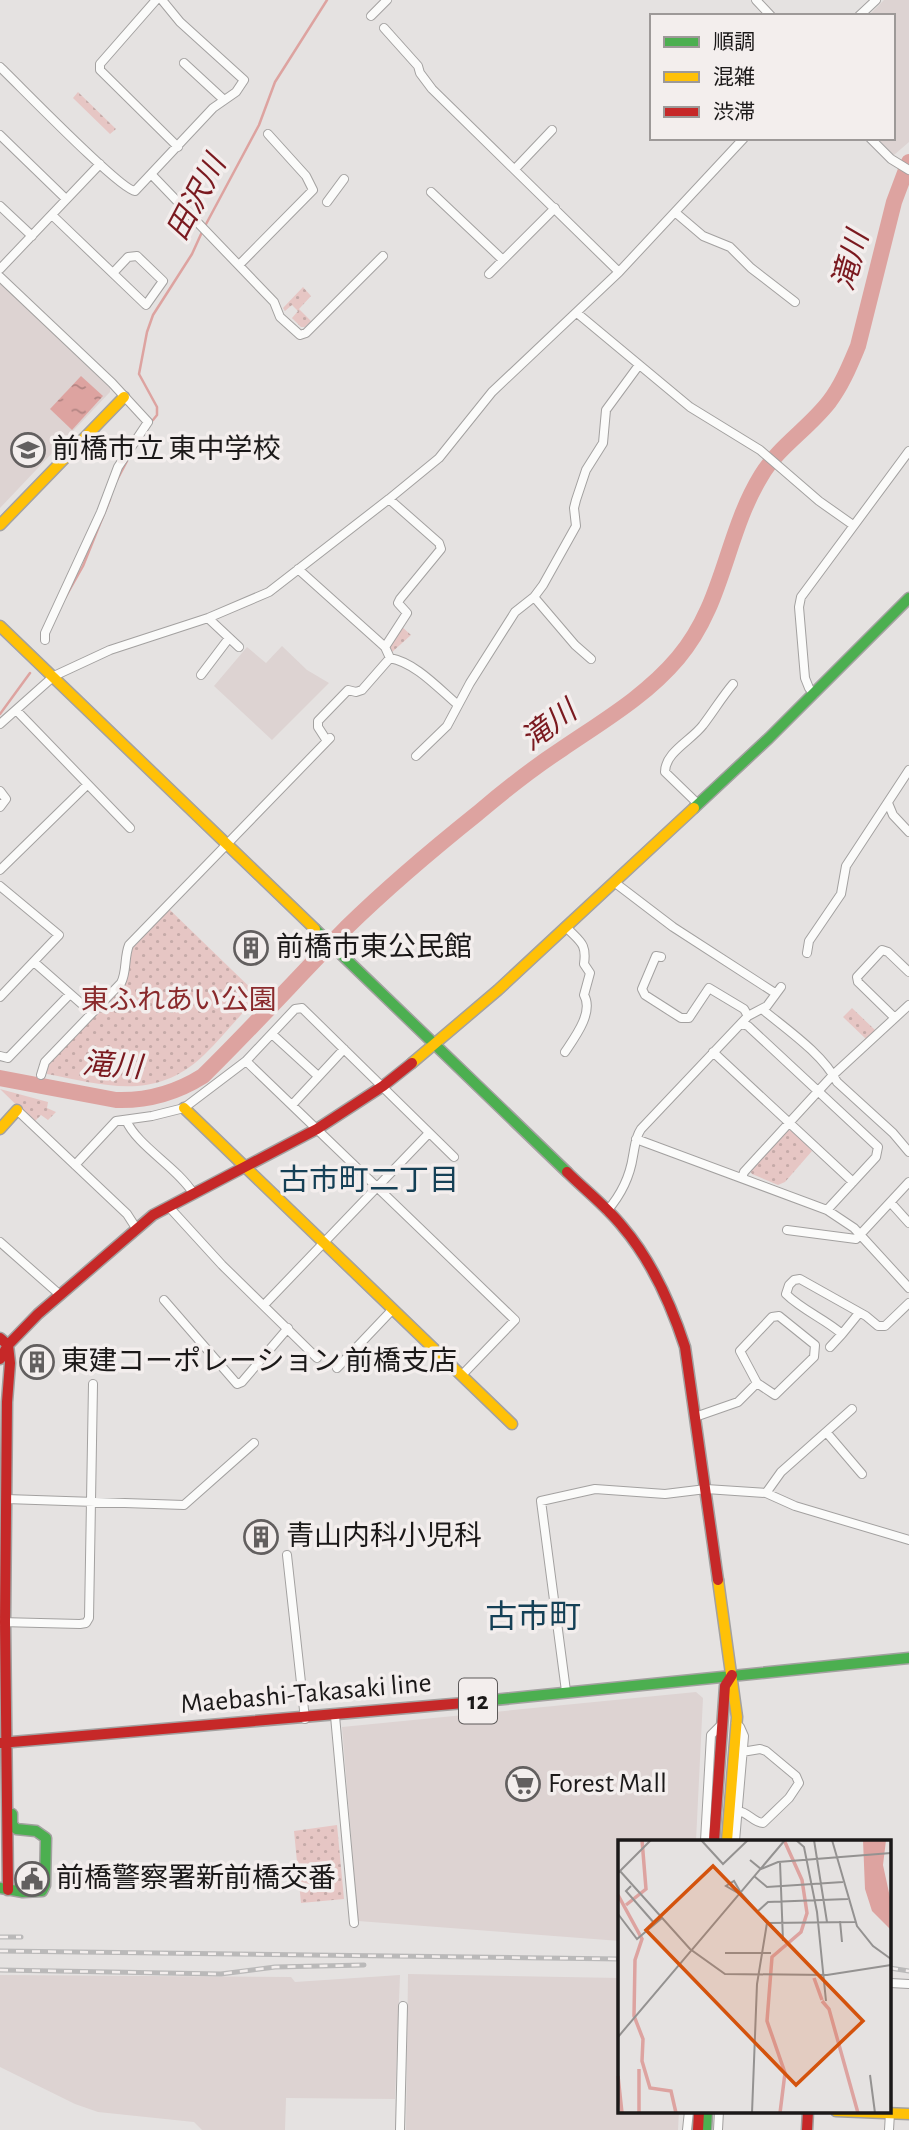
<svg xmlns="http://www.w3.org/2000/svg" width="909" height="2130" viewBox="0 0 909 2130" font-family="'Alegreya Sans','Noto Sans JP',sans-serif">
<style>
.built{fill:#ddd3d2}
.park{fill:url(#park-dots)}
.water{fill:url(#water-ripples)}
.lines{fill:none;stroke-linecap:round;stroke-linejoin:round}
.stream{stroke:#dda3a0;stroke-width:2.5}
.river{stroke:#dda3a0;stroke-width:16}
.street-casing{stroke:#a3a1a0;stroke-width:10}
.fast-casing{stroke:#a3a1a0;stroke-width:13}
.slow-casing{stroke:#a3a1a0;stroke-width:13}
.jam-casing{stroke:#a3a1a0;stroke-width:13}
.street{stroke:#fbfbfa;stroke-width:8}
.fast{stroke:#4caf50;stroke-width:10}
.slow{stroke:#ffc107;stroke-width:10}
.jam{stroke:#c62828;stroke-width:10}
.rail-casing{stroke:#bab9b9;stroke-width:5}
.rail{stroke:#f3eeed;stroke-width:2.5;stroke-dasharray:8;stroke-linecap:butt}
.labels{text-anchor:middle;dominant-baseline:central;stroke-width:7;stroke-linejoin:round;paint-order:stroke}
.shield{fill:#f3eeed;stroke:#5c5959;stroke-width:2}
.shield-label{font-size:26px;font-weight:bold;fill:#1b1919}
.poi-label{font-size:28px;fill:#1b1919;stroke:#f3eeed;text-anchor:start}
.park-label{font-size:28px;fill:#8a2a2c;stroke:#f3eeed}
.street-label{font-size:28px;fill:#1b1919;stroke:#f3eeed}
.water-label{font-size:30px;font-style:italic;fill:#7a191f;stroke:#f3eeed}
.neighbourhood-label{font-size:30px;fill:#154056;stroke:#f3eeed}
.quarter-label{font-size:32px;fill:#154056;stroke:#f3eeed}
.inset-river{fill:none;stroke:#dda3a0;stroke-width:3.5}
.inset-road{fill:none;stroke:#949291;stroke-width:2}
.view{fill:#d4530d;fill-opacity:0.15;stroke:#d4530d;stroke-width:3.5}
.inset-edge{fill:none;stroke:#1b1919;stroke-width:3.5}
</style>
<defs>
<pattern id="park-dots" width="8" height="8" patternUnits="userSpaceOnUse" patternTransform="scale(1.75)"><rect width="8" height="8" fill="#e6c6c4"/><path d="M2 2h.1M6 6h.1" fill="none" stroke="#c5aaa8" stroke-width="1.8" stroke-linecap="round"/></pattern>
<pattern id="water-ripples" width="26" height="14" patternUnits="userSpaceOnUse" patternTransform="scale(1.75)"><rect width="26" height="14" fill="#dda3a0"/><path d="M2 4q2-2 4 0t4 0M15 11q2-2 4 0t4 0" fill="none" stroke="#b28482"/></pattern>
</defs>
<rect width="100%" height="100%" fill="#e5e2e1"/>
<path class="built" d="M884,0H909V142L894,155L877,138H893V16H868Z
M0,282L110,388V392L0,508Z
M282,646L307,670L329,683L272,740L214,686L247,647L266,663Z
M696,1692L703,1698L696,1841H620V1941L358,1921L342,1727Z
M408,1974L620,1978V2111H679L678,2130H406Z
M0,1975L291,1977L295,1982L400,1975L395,2099L286,2098L285,2130H202L194,2122L98,2112L75,2104L0,2067Z"/>
<path class="park" d="M78,92L116,129L110,134L73,98Z
M303,287L311,296L299,309L311,321L305,327H301L292,318L298,311L292,305L285,311L283,308Z
M401,626L411,635L391,653L387,647Z
M169,909L260,997C239,1014 223,1037 204,1055C155,1102 105,1085 47,1074L48,1063L124,985C130,975 126,963 130,952C137,936 157,922 169,909Z
M852,1008L875,1030L866,1039L843,1017Z
M0,1089L48,1102L47,1108L56,1112L48,1120L41,1115L34,1122Z
M788,1130L793,1131L812,1151L785,1182L778,1185L752,1174L750,1171Z
M337,1825L344,1899L301,1903L294,1831Z"/>
<path class="water" d="M81,376L103,396L72,430L50,409Z"/>
<g class="lines">
<path class="stream" d="M205,226L259,125L275,82L327,0
M153,420L157,415V407L139,374L147,332L153,315L192,254L202,232
M117,480L127,461
M65,598L83,566L110,499
M0,714L30,673"/>
<path class="river" d="M0,1078L116,1100C147,1101 176,1093 203,1076C252,1028 298,977 346,928C388,887 433,849 478,813C505,790 533,768 562,749C603,721 646,696 678,658C724,604 725,535 761,476C778,447 808,429 829,402C842,385 850,365 858,346L894,202L909,162"/>
<g class="street-casing">
<path id="street" d="M156,0L100,64V70L178,147
M756,0L771,16
M371,16L387,0
M859,16L876,0
M384,28L418,66L420,73L432,89L619,272
M184,63L223,99
M0,67C19,85 120,190 135,191L213,108L236,92L244,80L180,22L162,0
M0,135L66,199
M870,138L891,159L909,170
M515,169L552,130
M152,175L274,302L280,317L300,335L306,333L383,256
M431,192L503,260
M327,202L344,179
M0,206L32,236
M676,213L703,236L730,247L751,268L795,302
M52,215L145,304L146,305L163,281L137,256L128,257L113,273
M239,265L313,190L306,176L268,134
M0,269L100,164
M489,274L555,208
M0,277L112,383L148,422L118,467L101,512L45,633V640
M577,313L690,407L760,450L819,501L853,525
M298,569L385,647L390,658C416,663 438,688 458,705
M534,597L575,645L591,659
M208,618L239,647
M385,647L407,613L398,603L400,599L441,549L439,543L389,499
M201,675L229,638
M814,694L809,688L805,678L799,607L801,597L909,451
M16,710L130,828
M0,724L54,676L110,650L208,618L269,592L389,499L439,458L492,392L619,272L744,138
M327,741L318,727V721L348,690L356,692L362,690L390,658
M416,756L447,726L470,683L515,612L534,597L543,585L576,526L574,508L576,500L586,470L603,443L606,410L639,365
M0,791L6,799L0,807
M888,803L893,815L909,832
M698,804L665,772C665,752 692,740 703,725C713,712 722,697 733,684
M0,870L87,785
M614,882L673,927L775,993
M0,886L59,935L0,997
M807,953L809,941L841,894L846,866L909,770
M661,957L656,956L642,989L645,995L681,1018H689L709,988L744,1009L748,1016
M34,962L92,1013
M762,1009C786,1029 823,1054 837,1082L893,1133L909,1152
M895,1018L858,982L857,977L882,950L888,952L909,972
M742,1024L748,1026L878,1147L876,1157L827,1210
M272,1034L318,1076
M565,1052C575,1037 594,1012 584,995L590,973L584,964C587,943 580,942 566,927
M713,1052L853,1182
M0,1056L8,1058L70,994
M246,1061L515,1320L462,1375
M41,1075L45,1062L121,983C127,972 124,957 129,945L330,738
M292,1105L344,1049
M17,1110L127,1214L136,1228
M126,1120C137,1146 177,1167 193,1193
M636,1139L827,1210L854,1228L909,1288
M75,1165L116,1121L152,1116L184,1108L246,1061L295,1009L302,1008L454,1157
M742,1178L744,1172L833,1075L909,1005
M891,1203L909,1223
M169,1207L222,1265L317,1358
M607,1211C620,1196 630,1176 633,1156C635,1146 635,1138 641,1129L748,1016L767,1006L781,987
M787,1230L856,1239L909,1182
M0,1242L59,1294
M164,1300L237,1384L242,1382L288,1328
M264,1305L429,1133
M859,1313L842,1334C825,1319 802,1310 786,1294L789,1285L794,1280L800,1279L866,1316L878,1326H885L909,1303
M830,1347L842,1334
M337,1368L393,1309
M695,1417L738,1402L757,1383L740,1351L772,1317L779,1316L815,1345L814,1357L775,1395L757,1383
M827,1433L862,1474
M766,1493L781,1472L852,1409
M6,1499L184,1505L254,1443
M287,1555L305,1719
M0,1622L80,1624L86,1623L89,1618L93,1384
M566,1691L541,1501L595,1489L665,1494L706,1489L766,1493L795,1506L909,1540
M335,1716L354,1923
M738,1811C748,1812 754,1823 763,1823L789,1798L799,1783L796,1776L766,1751L760,1749L742,1752
M705,1841L711,1735L722,1724
M735,1841L744,1736L740,1727L736,1723
M890,1983L909,1984
M400,2130L403,2006
M687,2130L689,2111
M718,2130L719,2111
M889,2130L890,2113"/>
</g>
<g class="fast-casing">
<path id="fast" d="M694,808L769,738L909,598
M315,929L567,1172
M464,1703L909,1658
M0,1888L23,1892L42,1891L45,1885L46,1838L36,1831L16,1829L12,1824V1814
M706,2130L707,2111"/>
</g>
<g class="slow-casing">
<path id="slow" d="M0,525L124,397
M0,626L315,929
M412,1063L498,990L694,808
M184,1108L512,1424
M0,1129L17,1110
M718,1580L737,1717L727,1841
M836,2111L909,2114"/>
</g>
<g class="jam-casing">
<path id="jam" d="M567,1172C585,1190 606,1206 622,1226C652,1261 671,1304 685,1347L718,1580
M0,1338L8,1345L10,1363L7,1402L5,1622L8,1890
M0,1359L8,1345L38,1314L153,1215L317,1129L383,1086L412,1063
M0,1743L464,1703
M714,1841L725,1686L732,1675
M698,2130L699,2111
M807,2130L808,2111"/>
</g>
<use href="#street" class="street"/>
<use href="#fast" class="fast"/>
<use href="#slow" class="slow"/>
<use href="#jam" class="jam"/>
<g class="rail-casing">
<path id="rail" d="M0,1937H21
M0,1951L620,1959
M890,1968L909,1971
M0,1970L221,1974L275,1967L364,1965"/>
</g>
<use href="#rail" class="rail"/>
</g>
<defs>
<g id="school-ring" transform="scale(1.75)"><circle r="9.5" fill="#f3eeed" stroke="#625f5f" stroke-width="1.5"/><path d="M0-5L7-2L0 1L-7-2ZM-4 1L0 2.5L4 1V4Q0 6-4 4Z" fill="#625f5f"/></g>
<g id="building-ring" transform="scale(1.75)"><circle r="9.5" fill="#f3eeed" stroke="#625f5f" stroke-width="1.5"/><path d="M-4-6H4V6H1V3H-1V6H-4ZM-2.5-4.3h1.7v1.8h-1.7ZM.8-4.3h1.7v1.8H.8ZM-2.5-1h1.7V.8h-1.7ZM.8-1h1.7V.8H.8Z" fill="#625f5f"/></g>
<g id="supermarket-ring" transform="scale(1.75)"><circle r="9.5" fill="#f3eeed" stroke="#625f5f" stroke-width="1.5"/><path d="M-6-5.5h2.5l.6 2H6L4.5 2H-2.5L-4.4-4H-6ZM-1.5 3.2a1.3 1.3 0 1 0 .1 0ZM3 3.2a1.3 1.3 0 1 0 .1 0Z" fill="#625f5f"/></g>
<g id="civic-ring" transform="scale(1.75)"><circle r="9.5" fill="#f3eeed" stroke="#625f5f" stroke-width="1.5"/><path d="M-.6-6.5H3V-4.5H.6V-3L4-1V1h2V6H-6V1h2V-1L-.6-3ZM-1.2 2.5V6h2.4V2.5Z" fill="#625f5f"/></g>
</defs>
<g fill-rule="evenodd">
<use href="#school-ring" x="28" y="450"/>
<use href="#building-ring" x="251" y="948"/>
<use href="#building-ring" x="37" y="1362"/>
<use href="#building-ring" x="261" y="1537"/>
<use href="#supermarket-ring" x="523" y="1784"/>
<use href="#civic-ring" x="32" y="1879"/>
</g>
<g class="labels">
<rect class="shield" x="459" y="1678.5" width="38" height="45" rx="5"/>
<g class="shield-label">
<text x="478" y="1701">12</text>
</g>
<g class="poi-label">
<text x="52" y="450">前橋市立 東中学校</text>
<text x="276" y="948">前橋市東公民館</text>
<text x="61" y="1362">東建コーポレーション 前橋支店</text>
<text x="286" y="1537">青山内科小児科</text>
<text x="548" y="1784">Forest Mall</text>
<text x="56" y="1879">前橋警察署新前橋交番</text>
</g>
<g class="park-label">
<text x="179" y="1001">東ふれあい公園</text>
</g>
<g class="street-label">
<text transform="translate(306 1694) rotate(-5)">Maebashi-Takasaki line</text>
</g>
<g class="water-label">
<text transform="translate(197 198) rotate(-62)">田沢川</text>
<text transform="translate(851 261) rotate(-74)">滝川</text>
<text transform="translate(549 726) rotate(-37)">滝川</text>
<text transform="translate(112 1066) rotate(4)">滝川</text>
</g>
<g class="neighbourhood-label">
<text x="369" y="1181">古市町二丁目</text>
</g>
<g class="quarter-label">
<text x="533" y="1617">古市町</text>
</g>
</g>
<g transform="translate(618 1840)">
<rect width="273" height="273" fill="#e5e2e1"/>
<path d="M245,0H268L265,25L273,62V90L254,71L247,49Z" fill="#dda3a0"/>
<path class="inset-river" d="M0,55L24,99L17,120L16,176L25,199L24,221L32,248L53,251L58,273M8,65L28,49L24,0M196,138L204,160M204,161L211,169L240,273M0,236L4,273M21,273V229M162,273L167,233L149,181L154,117L183,92L189,73L184,40L166,0"/>
<path class="inset-road" d="M83,0L105,24L130,0M178,0L186,7L199,72L208,161M196,0L209,82M214,0L239,86L255,106L273,119M132,20L143,29L160,22L273,13M162,22L165,101M2,31L72,109L107,134L209,135L273,125M0,33L33,0M136,36L149,47L225,42M13,46L8,51L37,84M120,53L108,46L116,41L123,53M123,53L149,83L139,144L134,273M139,72L150,62L230,59M0,74L19,99L44,78M222,81L224,102M150,83L237,82M107,113H153M0,197L167,0M252,235L257,273"/>
<path class="view" d="M95,26L245,181L178,245L28,90Z"/>
<rect width="273" height="273" class="inset-edge"/>
</g>
<rect x="650" y="14" width="245" height="126" fill="#f3eeed" stroke="#9d9998" stroke-width="2"/>
<rect x="664" y="37" width="35" height="10" fill="#4caf50" stroke="#9d9998" stroke-width="2"/>
<text x="713" y="49" font-size="21" fill="#1b1919">順調</text>
<rect x="664" y="72" width="35" height="10" fill="#ffc107" stroke="#9d9998" stroke-width="2"/>
<text x="713" y="84" font-size="21" fill="#1b1919">混雑</text>
<rect x="664" y="107" width="35" height="10" fill="#c62828" stroke="#9d9998" stroke-width="2"/>
<text x="713" y="119" font-size="21" fill="#1b1919">渋滞</text>
</svg>
